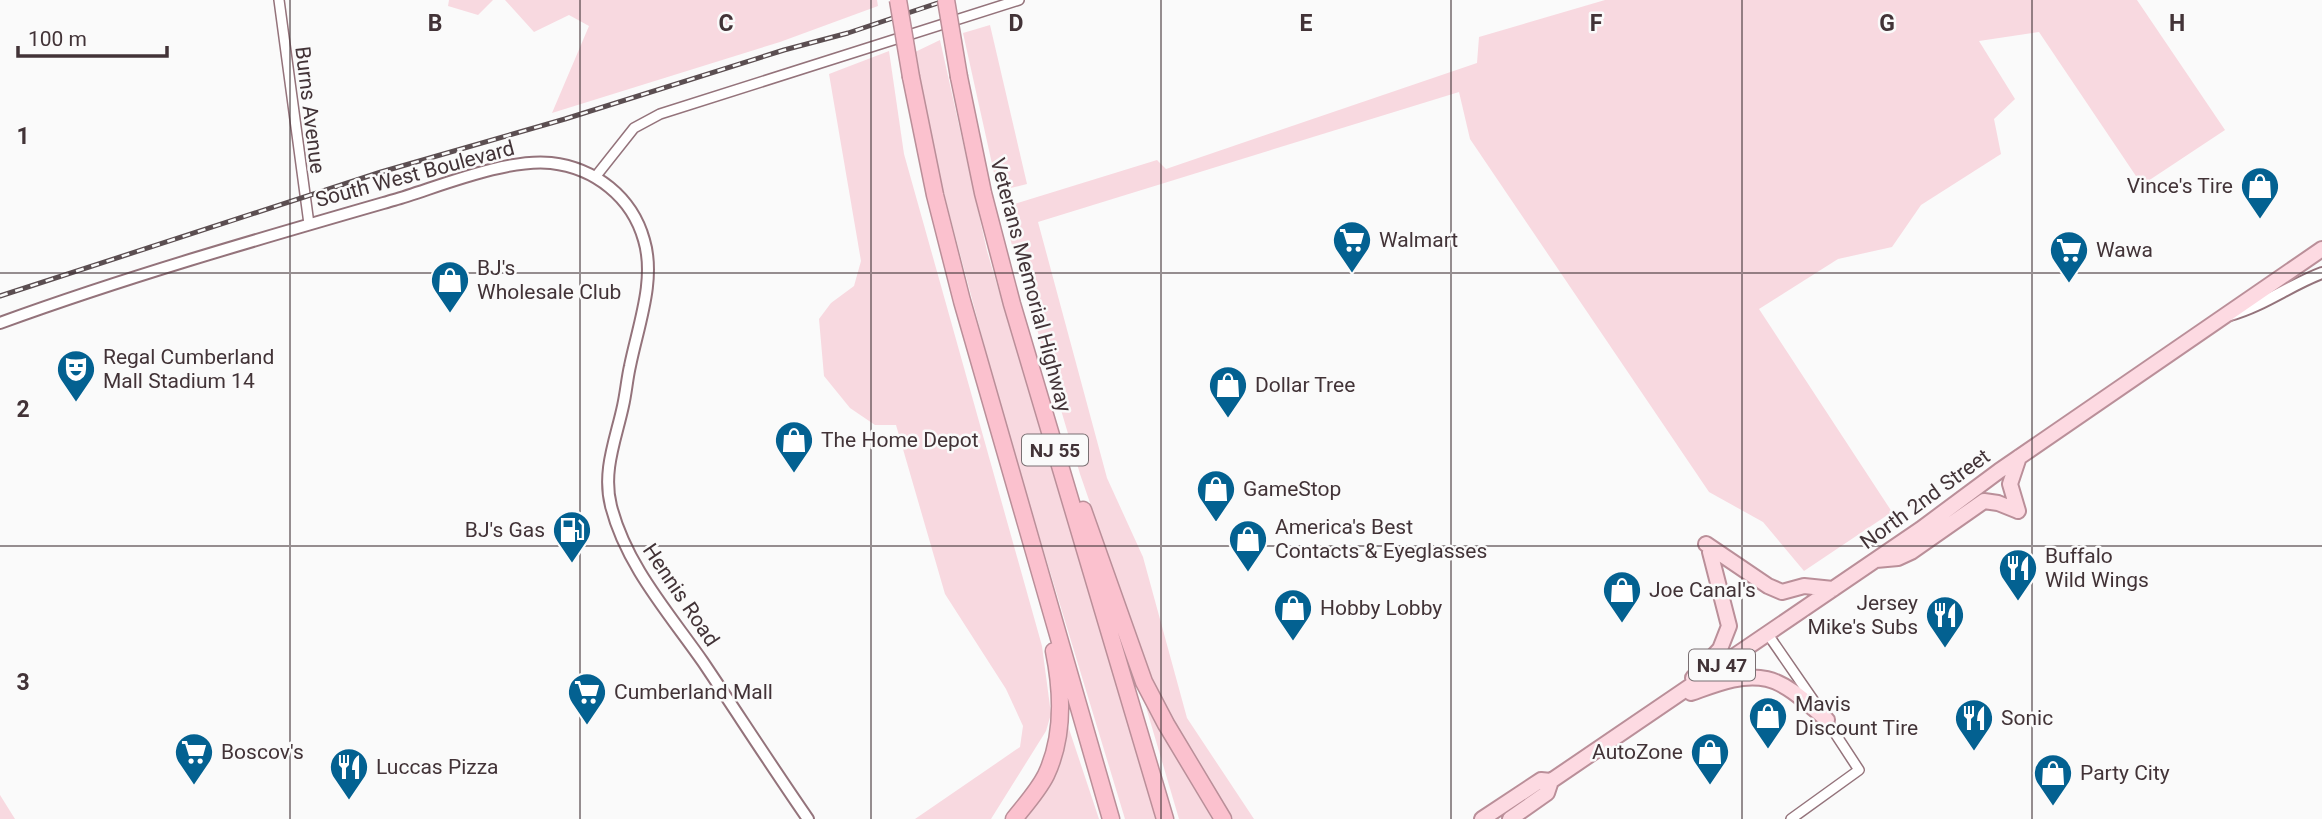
<svg xmlns="http://www.w3.org/2000/svg" width="2322" height="819" viewBox="0 0 2322 819" font-family="Roboto,sans-serif">
<style>
.green{fill:#f8d9e0}
.lines{fill:none;stroke-linecap:round;stroke-linejoin:round}
.minor-casing{stroke:#94737b;stroke-width:12}
.tertiary-casing{stroke:#94737b;stroke-width:14}
.primary-casing{stroke:#ba8f99;stroke-width:18}
.motorway-casing{stroke:#ba8f99;stroke-width:19}
.minor{stroke:#fff;stroke-width:9}
.tertiary{stroke:#fff;stroke-width:10}
.primary{stroke:#fddae2;stroke-width:14}
.motorway{stroke:#fbc1ce;stroke-width:16}
.rail-casing{stroke:#5b4e51;stroke-width:5}
.rail{stroke:#fafafa;stroke-width:2.5;stroke-dasharray:8;stroke-linecap:butt}
.motorway-bridge-casing{stroke:#ba8f99;stroke-width:19;stroke-linecap:butt}
.motorway-bridge{stroke:#fbc1ce;stroke-width:16}
.grid{fill:none;stroke:#423337;stroke-width:2;stroke-opacity:0.55}
.labels{text-anchor:middle;dominant-baseline:central;stroke-width:5;stroke-linejoin:round;paint-order:stroke}
.shield{fill:#fafafa;stroke:#796f72;stroke-width:2}
.shield-label{font-size:19px;font-weight:bold;fill:#423337}
.street-label{font-size:21px;fill:#423337;stroke:#fafafa}
.poi-label{font-size:21px;fill:#423337;stroke:#fafafa;text-anchor:start}
.grid-label{font-size:23px;text-anchor:middle;font-weight:bold;fill:#423337;stroke:#fafafa;stroke-width:5;stroke-linejoin:round;paint-order:stroke}
</style>
<rect width="100%" height="100%" fill="#fafafa"/>
<path class="green" d="M449,0H493L478,15L448,6Z
M505,0H877L878,6L780,42L552,113L589,26L569,15L534,32Z
M1605,0H2137L2225,130L2142,185L2039,32L1979,41L2015,99L1994,119L2001,154L1921,205L1892,247L1838,259L1759,309L1892,512L1804,571L1763,522L1709,492L1470,139L1459,92L1038,222L1107,478L1143,557L1187,718L1254,819H1232L1157,692L1131,632L1125,604L1080,474L1009,235L1015,229L1011,205L1157,160L1166,169L1477,63L1479,37Z
M990,25L1027,184L998,191L963,33Z
M940,40L987,251L1156,819H1125L1005,423L929,137L913,53Z
M889,51L904,154L1042,646L1051,714L1046,731L991,819H915L1020,747L1023,726L1006,689L945,594L896,425H875L850,408L824,376L819,319L831,303L854,286L861,261L829,74Z
M1146,707L1212,819H1179Z
M1067,723L1099,819H1020L1058,769Z
M0,795L15,819H0Z"/>
<g class="lines">
<g class="minor-casing">
<path id="minor" d="M279,0L309,224
M596,176L634,128L660,114L1019,0
M1767,633L1818,707
M1791,819L1859,770L1825,718"/>
</g>
<g class="tertiary-casing">
<path id="tertiary" d="M2230,315C2263,306 2290,285 2322,273
M0,323C129,276 262,238 394,200C438,187 507,158 551,163C595,168 632,197 644,240C656,280 638,326 630,366C627,379 626,393 623,406C616,439 602,471 611,506C626,565 668,612 703,662C738,714 772,767 808,819"/>
</g>
<g class="primary-casing">
<path id="primary" d="M2018,511L2010,484L2019,457
M1706,544L1768,586L1782,592L1804,586L1833,589
M1876,560L1898,558L1911,552L1984,501L1998,503L2018,511
M1693,678L1720,649L1729,626L1710,552
M1691,693C1714,685 1741,673 1767,679C1789,684 1810,706 1827,720
M1482,819L1541,780L1551,781
M1510,819L1547,793L1551,781L1921,529L1999,471L2322,249"/>
</g>
<g class="motorway-casing">
<path id="motorway" d="M911,77L935,195L962,301L1111,819
M959,77L983,193L1012,304L1165,819
M1083,510L1144,682L1166,724L1223,819
M1014,819C1025,805 1038,791 1046,775C1064,737 1062,690 1054,651"/>
</g>
<use href="#minor" class="minor"/>
<use href="#tertiary" class="tertiary"/>
<use href="#primary" class="primary"/>
<use href="#motorway" class="motorway"/>
<g class="rail-casing">
<path id="rail" d="M0,296L381,172L565,119L784,50L848,33L947,0"/>
</g>
<use href="#rail" class="rail"/>
<g class="motorway-bridge-casing">
<path id="motorway-bridge" d="M898,0L911,77
M946,0L959,77"/>
</g>
<use href="#motorway-bridge" class="motorway-bridge"/>
</g>
<path class="grid" d="M290,0V819M580,0V819M871,0V819M1161,0V819M1451,0V819M1742,0V819M2032,0V819M0,273H2322M0,546H2322"/>
<defs>
<g id="shop-pin" transform="scale(2.0125)"><path d="M0 17L-7.5 6A9.5 9.5 0 1 1 7.5 6Z" fill="#036191" stroke="#fafafa"/><path d="M-5-2.5h2.3a2.7 3.5 0 0 1 5.4 0H5L5.5 6h-11ZM-1.5-2.5h3a1.5 2.3 0 0 0-3 0Z" fill="#fff"/></g>
<g id="supermarket-pin" transform="scale(2.0125)"><path d="M0 17L-7.5 6A9.5 9.5 0 1 1 7.5 6Z" fill="#036191" stroke="#fafafa"/><path d="M-6-5.5h2.5l.6 2H6L4.5 2H-2.5L-4.4-4H-6ZM-1.5 3.2a1.3 1.3 0 1 0 .1 0ZM3 3.2a1.3 1.3 0 1 0 .1 0Z" fill="#fff"/></g>
<g id="theatre-pin" transform="scale(2.0125)"><path d="M0 17L-7.5 6A9.5 9.5 0 1 1 7.5 6Z" fill="#036191" stroke="#fafafa"/><path d="M-5-5.5Q0-4 5-5.5V0Q5 5 0 6Q-5 5-5 0ZM-3.3-2.5H-1v1.5H-3.3ZM1-2.5H3.3v1.5H1ZM-2.8 1Q0 5.5 2.8 1Z" fill="#fff"/></g>
<g id="fuel-pin" transform="scale(2.0125)"><path d="M0 17L-7.5 6A9.5 9.5 0 1 1 7.5 6Z" fill="#036191" stroke="#fafafa"/><path d="M-5.5-6h7V0h2V4h1.3V-2.5L3-4.5l.8-.8L6-3V5H2.5V1h-1V6h-7ZM-4.2-4.7v3.2H.2V-4.7Z" fill="#fff"/></g>
<g id="restaurant-pin" transform="scale(2.0125)"><path d="M0 17L-7.5 6A9.5 9.5 0 1 1 7.5 6Z" fill="#036191" stroke="#fafafa"/><path d="M-5-6h1v4h1v-4h1v4h1v-4h1v5L-1.5 .5V6h-2V.5L-5-1ZM5-6V6H3V1.5H1.5Q1.5-4 5-6Z" fill="#fff"/></g>
</defs>
<g fill-rule="evenodd">
<use href="#shop-pin" x="2260" y="186"/>
<use href="#supermarket-pin" x="1352" y="240"/>
<use href="#supermarket-pin" x="2069" y="250"/>
<use href="#shop-pin" x="450" y="280"/>
<use href="#theatre-pin" x="76" y="369"/>
<use href="#shop-pin" x="1228" y="385"/>
<use href="#shop-pin" x="794" y="440"/>
<use href="#shop-pin" x="1216" y="489"/>
<use href="#fuel-pin" x="572" y="530"/>
<use href="#shop-pin" x="1248" y="539"/>
<use href="#restaurant-pin" x="2018" y="568"/>
<use href="#shop-pin" x="1622" y="590"/>
<use href="#shop-pin" x="1293" y="608"/>
<use href="#restaurant-pin" x="1945" y="615"/>
<use href="#supermarket-pin" x="587" y="692"/>
<use href="#shop-pin" x="1768" y="716"/>
<use href="#restaurant-pin" x="1974" y="718"/>
<use href="#supermarket-pin" x="194" y="752"/>
<use href="#shop-pin" x="1710" y="752"/>
<use href="#restaurant-pin" x="349" y="767"/>
<use href="#shop-pin" x="2053" y="773"/>
</g>
<g class="labels">
<g class="shield">
<rect x="1022" y="434.5" width="66" height="31" rx="5"/>
<rect x="1689" y="649.5" width="66" height="31" rx="5"/>
</g>
<g class="shield-label">
<text x="1055" y="450">NJ 55</text>
<text x="1722" y="665">NJ 47</text>
</g>
<g class="street-label">
<text transform="translate(310 110) rotate(83)">Burns Avenue</text>
<text transform="translate(415 174) rotate(-15)">South West Boulevard</text>
<text transform="translate(1031 285) rotate(75)">Veterans Memorial Highway</text>
<text transform="translate(1925 499) rotate(-36)">North 2nd Street</text>
<text transform="translate(681 595) rotate(56)">Hennis Road</text>
</g>
<g class="poi-label">
<text x="2233" y="186" text-anchor="end">Vince's Tire</text>
<text x="1379" y="240">Walmart</text>
<text x="2096" y="250">Wawa</text>
<text x="477" y="268">BJ's<tspan x="477" dy="24">Wholesale Club</tspan></text>
<text x="103" y="357">Regal Cumberland<tspan x="103" dy="24">Mall Stadium 14</tspan></text>
<text x="1255" y="385">Dollar Tree</text>
<text x="821" y="440">The Home Depot</text>
<text x="1243" y="489">GameStop</text>
<text x="1275" y="527">America's Best<tspan x="1275" dy="24">Contacts &amp; Eyeglasses</tspan></text>
<text x="545" y="530" text-anchor="end">BJ's Gas</text>
<text x="2045" y="556">Buffalo<tspan x="2045" dy="24">Wild Wings</tspan></text>
<text x="1649" y="590">Joe Canal's</text>
<text x="1918" y="603" text-anchor="end">Jersey<tspan x="1918" dy="24">Mike's Subs</tspan></text>
<text x="1320" y="608">Hobby Lobby</text>
<text x="614" y="692">Cumberland Mall</text>
<text x="1795" y="704">Mavis<tspan x="1795" dy="24">Discount Tire</tspan></text>
<text x="2001" y="718">Sonic</text>
<text x="221" y="752">Boscov's</text>
<text x="1683" y="752" text-anchor="end">AutoZone</text>
<text x="376" y="767">Luccas Pizza</text>
<text x="2080" y="773">Party City</text>
</g>
</g>
<g class="grid-label">
<text x="435" y="31">B</text>
<text x="726" y="31">C</text>
<text x="1016" y="31">D</text>
<text x="1306" y="31">E</text>
<text x="1596" y="31">F</text>
<text x="1887" y="31">G</text>
<text x="2177" y="31">H</text>
<text x="23" y="144">1</text>
<text x="23" y="417">2</text>
<text x="23" y="690">3</text>
</g>
<path d="M18 46v10h149v-10" fill="none" stroke="#423337" stroke-width="3.5"/>
<text x="28" y="46" font-size="21" fill="#423337" stroke="#fafafa" stroke-width="5" paint-order="stroke">100 m</text>
</svg>
